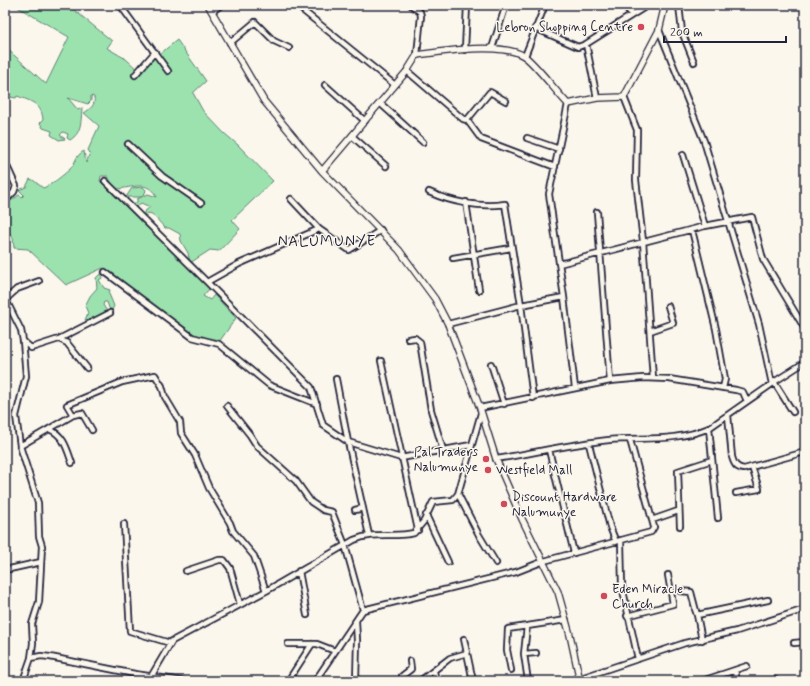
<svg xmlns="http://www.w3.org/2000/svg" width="810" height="686" viewBox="0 0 810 686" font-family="Mynerve,sans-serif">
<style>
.green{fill:#9ce2ae;stroke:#5f8274}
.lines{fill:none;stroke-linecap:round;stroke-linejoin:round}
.minor-casing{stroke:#22223b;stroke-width:8}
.tertiary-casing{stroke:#22223b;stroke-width:8}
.minor{stroke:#fbf7ec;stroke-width:4.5}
.tertiary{stroke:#fbf7ec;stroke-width:5.5}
.poi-dot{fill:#d1495b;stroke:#fbf7ec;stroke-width:1.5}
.labels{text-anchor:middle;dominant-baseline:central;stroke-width:3;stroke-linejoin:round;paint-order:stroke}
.poi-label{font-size:13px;fill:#22223b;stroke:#fbf7ec;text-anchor:start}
.quarter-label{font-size:15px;letter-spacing:1px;fill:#22223b;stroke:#fbf7ec}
</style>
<rect width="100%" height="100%" fill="#fbf7ec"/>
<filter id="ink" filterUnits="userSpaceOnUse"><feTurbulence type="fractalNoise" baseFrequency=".025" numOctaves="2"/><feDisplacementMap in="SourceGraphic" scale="8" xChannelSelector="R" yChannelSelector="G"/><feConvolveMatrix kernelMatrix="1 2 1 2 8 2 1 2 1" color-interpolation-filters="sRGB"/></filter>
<g filter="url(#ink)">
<path class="green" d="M14,5H68L112,41L107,48L126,59L139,71L177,40L206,81L193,93L203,111L224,133L238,145L273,181L232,220L240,229L219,251L210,250L190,263L188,253L181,241L180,234L169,228H165L152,214L148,213L144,217V212L150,207L141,203L136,207L132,206L137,202V199L148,194L157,197C147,179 133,188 117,189L114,188L108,176H101L100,181L115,196L210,288L203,296L210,300L214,295L236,318L219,342L193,335L103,268L66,285L28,249L14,248L13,238L5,226V205L19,195L22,197L24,195L19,190L26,187L30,179L33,180L43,188C50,186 65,174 71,168C76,162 75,156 84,151L86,163L90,153L88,150L99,126L84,113C90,109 96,105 94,97L91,96V101L88,104L68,98L78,110L82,108C81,120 82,133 70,140L67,138L68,134L63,132L60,135L65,139L59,140L51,135L52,131L43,128L40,123L43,120C42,104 31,101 17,96L16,98L5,96V47L46,84L69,37Z
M143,187L146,190L145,193L141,197H126L132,188Z
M100,274L102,275V278L99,280L104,288L110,290L109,294L114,306L112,310L109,308L107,302H104L103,305L108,313L88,322L85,320L88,313L85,306L90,296L97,288L96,278Z"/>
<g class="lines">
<g class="minor-casing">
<path id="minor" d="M120,5L168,71
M296,5L395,85
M411,5L420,12L421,16L417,55
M623,5L632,14
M679,5L682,32L694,62
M213,11L221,5
M535,28L578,47L586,44L648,5
M230,43L255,22L274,41L289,48
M586,44L597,98
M492,48L506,5
M465,50L467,5
M525,56L545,5
M407,71L463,119L467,120L481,139L555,167
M135,75L155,52
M325,85L365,121
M624,97L637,130L636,180L643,241L653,378
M381,104L423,142
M467,120L490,92L506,101
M352,136L386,166
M527,138L559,149
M128,144L162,176L201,203
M683,155L705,226
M5,162L16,186L14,192L5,201
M105,181L207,282
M429,192C451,202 480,208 505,204L521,305L533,398
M291,199L319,229L349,250L381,230
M466,202L479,290
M597,212L610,381
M319,229L239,264L207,282L311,387L323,425L348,442L369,535
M692,230L716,329L725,379L723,388
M453,258L511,248
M559,264L705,226L752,217L763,259L805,329
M105,272L192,337L219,344L269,385L317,404
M564,297L575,388
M5,298L21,330L23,341L26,376L16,416L20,446L38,503L39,536L42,546L39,602L32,624L33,643L31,658L23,681
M6,299L17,289L39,281
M448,324L521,305L564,297L549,194L568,104
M650,331L673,323L668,306
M59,339L110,313
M408,339L415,338L420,342L431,410L443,450
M23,341L31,348L59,339L67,343L87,368
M381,361L418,530
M491,364L504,404
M336,379L348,442L401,458L471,445
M227,406L250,435L257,446L296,481L311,502L323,510L332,512L345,545L363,610
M480,408L610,381L643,378L669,379L736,390L743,392L747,401
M793,412L774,382L805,362
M73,415L82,413L92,430
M728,415L732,457C734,464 736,468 744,469L805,452
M709,428L718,518
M49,429C64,435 67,449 72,463
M589,444L610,527L616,542
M20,446L73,415L67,405L122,382L155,375L162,386L165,397L180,422L181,433L195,455L209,488L230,523L233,531L254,556L266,591
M549,450L574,553
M496,459C533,453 571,444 609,440C643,437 676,442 709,428L772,384L759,324L704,141L659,30
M736,493L759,489L752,467
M458,494L479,535L496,563
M355,510L363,508
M426,515L448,562
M652,520L678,511
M124,524L130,631L170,643
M680,526L678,471L712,460
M621,540L622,586L638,659
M5,570L41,562
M186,571L219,560H224L230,568L240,604
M299,571L307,615
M680,591L691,592L697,615L695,609
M627,616L673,604L668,575
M356,621L357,640L356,681
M527,626L524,654L528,681
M464,639L473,681
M702,640L697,615L768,600
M794,643L805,642
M288,644H317L335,651
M524,654L536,653
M31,658L41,656L50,657L135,674L183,681
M511,670L507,650L508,629L566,620
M735,670L737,681
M434,671L436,681
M152,675L172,641L266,591L354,540C375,531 394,538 414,533L424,521L433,502L453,500L458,494L481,413
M775,680V681
M145,681L147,676
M288,681L312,644
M315,681L363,610L516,572L544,561L651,532L654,527L630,440
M404,681L402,676L411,669L410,661
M420,681L450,658L467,653
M572,681L685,643L737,631L805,609
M702,681L747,666"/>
</g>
<g class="tertiary-casing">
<path id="tertiary" d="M208,5L264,101L322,171L399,250L435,299L448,324L480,408L496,459L522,519L558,592L570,635L580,681
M322,171L407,71L417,55C444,51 501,42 524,56C534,62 558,94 568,104L597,98L624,97L659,30L665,5"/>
</g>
<use href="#minor" class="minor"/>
<use href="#tertiary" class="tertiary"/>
</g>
</g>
<g class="poi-dot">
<circle cx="641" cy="27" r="4"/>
<circle cx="486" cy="459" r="4"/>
<circle cx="488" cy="470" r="4"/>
<circle cx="504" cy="504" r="4"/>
<circle cx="604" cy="596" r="4"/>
</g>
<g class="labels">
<g class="poi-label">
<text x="633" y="27" text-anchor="end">Lebron Shopping Centre</text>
<text x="478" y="452" text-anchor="end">Pal Traders<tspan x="478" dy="15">Nalumunye</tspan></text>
<text x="496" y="470">Westfield Mall</text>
<text x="512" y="497">Discount Hardware<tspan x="512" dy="15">Nalumunye</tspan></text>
<text x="612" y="589">Eden Miracle<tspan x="612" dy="15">Church</tspan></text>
</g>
<g class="quarter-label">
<text x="327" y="242">NALUMUNYE</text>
</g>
</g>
<rect width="810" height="686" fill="none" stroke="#fbf7ec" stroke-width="20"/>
<rect x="10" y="10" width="790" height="666" fill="none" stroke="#22223b" stroke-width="1.5" filter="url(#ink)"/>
<path d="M664 36v6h122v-6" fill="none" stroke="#22223b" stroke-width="2"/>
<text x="670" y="36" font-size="12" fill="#22223b" stroke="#fbf7ec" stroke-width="3" paint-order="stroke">200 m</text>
</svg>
